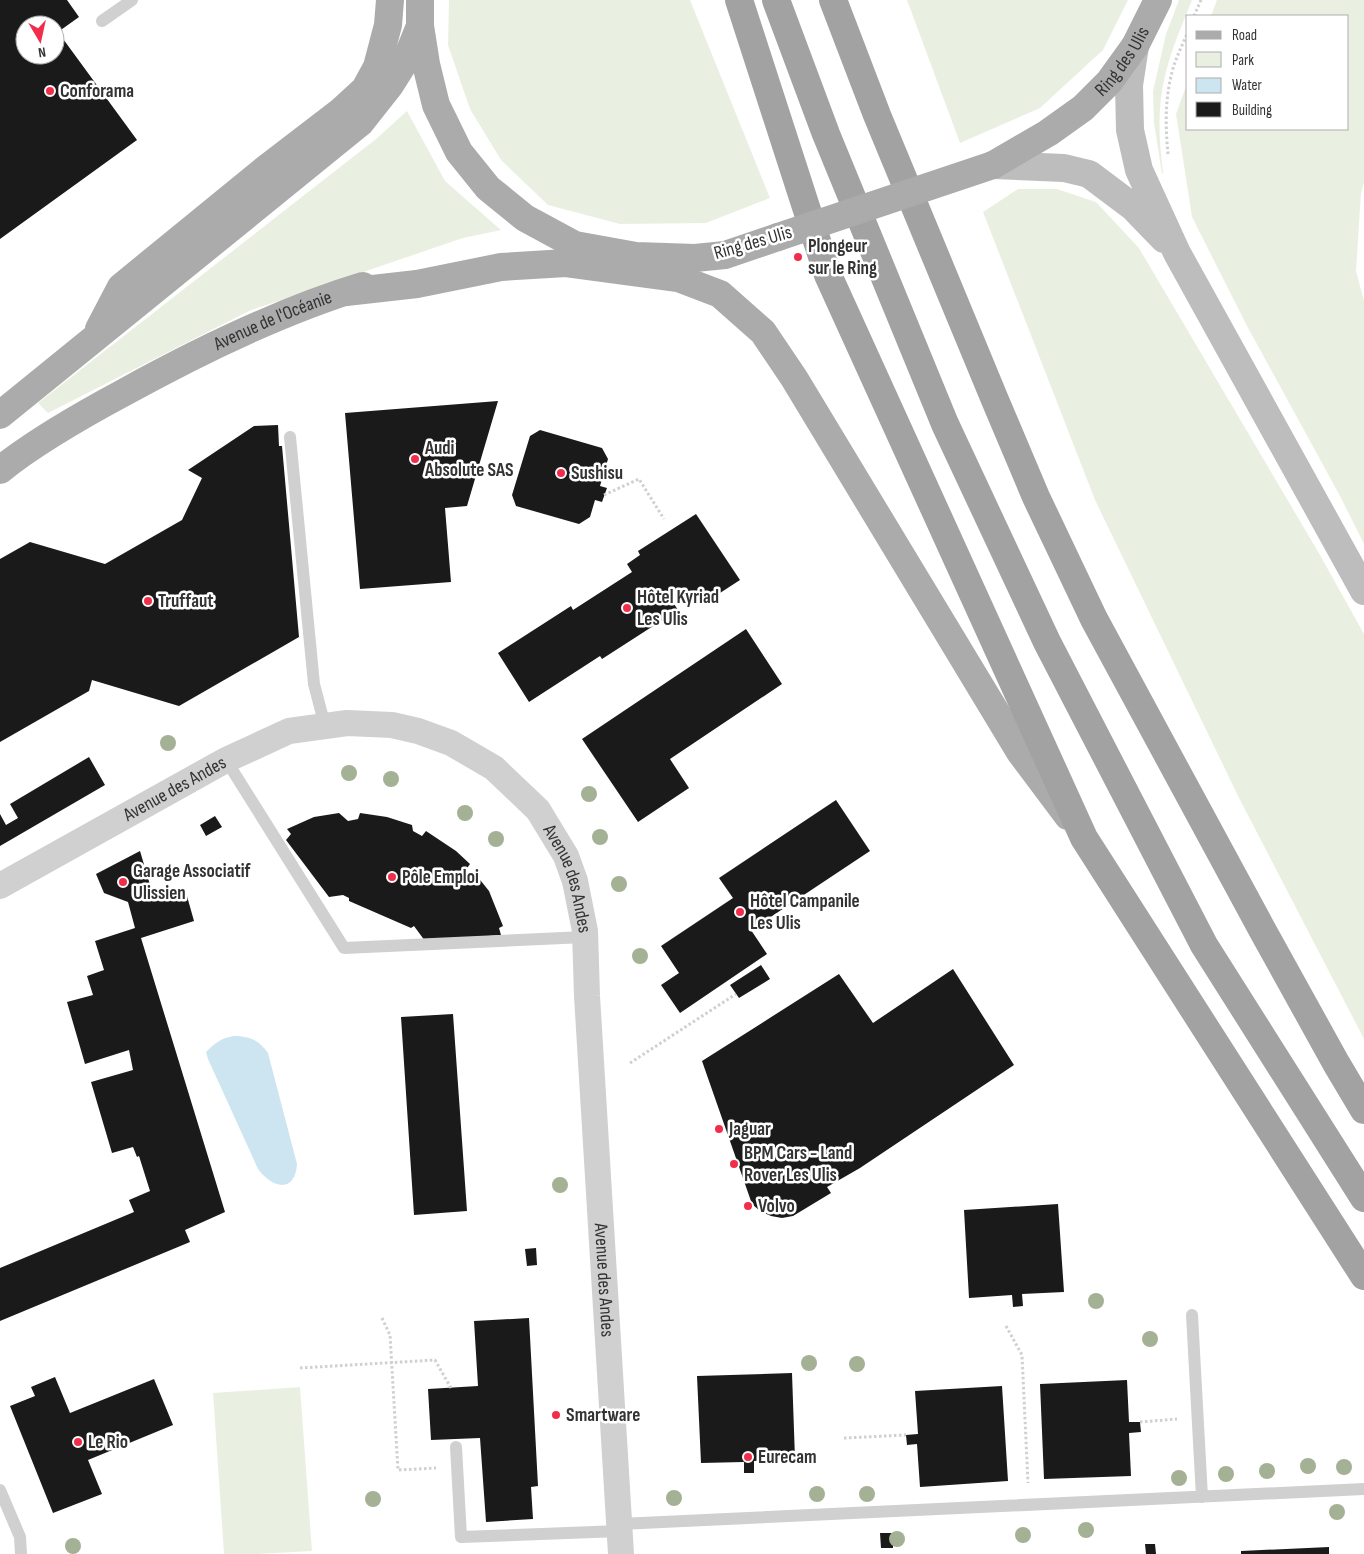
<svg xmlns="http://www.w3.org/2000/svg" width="1364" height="1554" viewBox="0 0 1364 1554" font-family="'Sofia Sans Condensed',sans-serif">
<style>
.green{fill:#eaf0e1}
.water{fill:#cde5f0}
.building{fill:#1a1a1a;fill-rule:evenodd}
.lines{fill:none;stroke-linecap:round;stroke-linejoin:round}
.path{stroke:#d0d0d0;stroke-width:3;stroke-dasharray:2.5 2.5;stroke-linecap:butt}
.service{stroke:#d0d0d0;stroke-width:12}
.minor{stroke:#d0d0d0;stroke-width:26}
.secondary{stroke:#bdbdbd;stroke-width:28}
.primary{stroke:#ababab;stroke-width:28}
.trunk{stroke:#a2a2a2;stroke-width:28}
.primary-bridge{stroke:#ababab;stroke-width:28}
.tree{fill:#a4b194}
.poi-dot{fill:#f02e4b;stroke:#fff;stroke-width:2}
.labels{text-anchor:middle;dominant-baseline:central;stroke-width:5;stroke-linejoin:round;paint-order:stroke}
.street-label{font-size:19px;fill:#333;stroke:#fff}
.poi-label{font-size:19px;font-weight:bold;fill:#333;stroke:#fff;text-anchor:start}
</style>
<rect width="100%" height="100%" fill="#fff"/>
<path class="green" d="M449,0H690L770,198L706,223L620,224L548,205L501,160L470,109L448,45Z
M907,0H1128L1103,50L1040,108L960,143Z
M1179,0H1192C1182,25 1171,50 1165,76C1157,108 1159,140 1163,172L1162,174L1154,123L1153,91L1166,34Z
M1217,0H1364V182L1361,193L1356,271L1364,301V544L1340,496L1247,326L1192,217L1176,114L1188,81V129H1348V16H1211Z
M407,111L445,181L501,230L463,238L249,311L48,413L38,403L376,139Z
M1018,189H1057L1096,202L1139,248L1320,555L1364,634V1039L1239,798L1095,500L983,212Z
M300,1387L312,1551L258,1554H224L213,1393Z"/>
<path class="water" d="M234,1036C249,1036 259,1040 268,1053L297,1164C295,1194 272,1188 258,1169L208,1059L206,1052C215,1043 221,1038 234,1036Z"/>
<path class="building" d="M0,0H67L79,17L58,32L137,140L0,239ZM25,25H55V55H25Z
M498,401L467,506L445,508L451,582L360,589L345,413Z
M278,425L279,446H282L299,637L179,706L92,680L89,691L0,742V559L30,542L105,564L182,520L202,478L188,470L254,426Z
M540,430L602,448L608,459L600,486L607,488L602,502L595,500L590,517L579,524L516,506L512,495L530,436Z
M696,514L740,580L703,604L694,591L674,604L678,610L602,659L600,656L529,702L498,653L571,606L573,610L632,572L627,564L640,555L638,551Z
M746,629L782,684L670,759L689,788L638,822L582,739Z
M89,757L105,785L0,846V814L6,825L18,818L10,804Z
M836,800L870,851L751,930L767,954L680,1013L661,985L679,973L661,946L733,898L719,878Z
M339,813L348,821L358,819L360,813L387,817L412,825L413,831L422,836L426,831L456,851L470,864L465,871L471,878L477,876L489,891L503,926L499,928L501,935L425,941L414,926L411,928L349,901V898L343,895L329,897L286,840L291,834L287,829L314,817Z
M215,816L222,827L206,836L200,825Z
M140,851L154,898L185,889L194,921L141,938L225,1212L185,1230L190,1242L0,1321V1268L134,1212L129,1200L150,1191L139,1156L137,1157L133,1147L112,1153L91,1082L133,1070L129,1050L85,1064L67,1002L93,995L87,976L104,970L95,941L135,928L128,902L104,893L96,874Z
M761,965L770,979L739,998L730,985Z
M953,969L1014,1065L860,1168L827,1187L831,1193L793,1216L782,1218L771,1216L760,1211L752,1204L702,1061L839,974L873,1023Z
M453,1014L467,1211L414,1215L401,1017Z
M1058,1204L1064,1292L1022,1294L1023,1306L1013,1307L1012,1295L969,1298L964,1210Z
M536,1248L537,1265L527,1266L525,1249Z
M529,1318L538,1486L531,1487L533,1519L486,1522L480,1438L431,1440L428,1389L478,1386L474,1321Z
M792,1373L795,1459L754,1461V1473H744V1462L701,1463L697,1376Z
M55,1377L70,1413L154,1379L173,1425L88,1460L102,1494L53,1513L10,1406L35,1396L31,1387Z
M1127,1380L1129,1422H1140L1141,1432L1129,1433L1131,1476L1044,1479L1040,1384Z
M1002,1386L1008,1481L920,1487L917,1444L907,1445L906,1435L918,1434L915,1391Z
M880,1533H893V1548H881Z
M1145,1544H1155L1156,1554H1146Z
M1329,1547V1554H1241V1551Z"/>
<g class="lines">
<path class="path" d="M1194,16L1201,0
M1168,154C1165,124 1165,94 1174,65C1178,54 1183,43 1188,32
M604,495L639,479L664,519
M630,1063L736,994
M382,1318L390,1335L398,1470L436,1468
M1006,1326L1022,1355L1028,1483
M300,1368L435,1360L451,1388
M1140,1422L1177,1419
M844,1438L906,1435"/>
<path class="service" d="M102,21L132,0
M290,437L314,684L325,726
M226,760L344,948L585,937
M1192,1315L1202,1497
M456,1447L461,1537L620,1531
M0,1490L20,1537L21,1554
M620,1524L1364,1489"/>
<path class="minor" id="s1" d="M0,886L226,760L289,731L347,723L392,725L418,731L451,743L494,768L538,810L566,856L575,881L585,931L587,996L621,1554"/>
<path class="secondary" d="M1135,46L1129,85L1130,130L1139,170L1177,253L1364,591
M993,165L1064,168L1089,174L1133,207L1164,239"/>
<g class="primary">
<path d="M420,0V26L426,64L436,105L459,152L488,188L525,218L575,245L636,256L695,258L725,255L778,237"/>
<path id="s2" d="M993,165L1048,133L1083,108L1109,82L1135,46L1158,0"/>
<path d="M346,292L417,284L501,267L566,263L678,278L720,294L763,332L794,378L1020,752L1068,816"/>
<path d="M99,329L121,287L268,167L341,111L365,89L377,67L388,25L390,0"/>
<path d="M0,415L360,123L390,85L407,58L420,26"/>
<path id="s3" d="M0,470C36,441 82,415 123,393C199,351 280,311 363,286"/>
</g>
<path class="trunk" d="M739,0L828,275L1084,838L1364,1276
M776,0L826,134L945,424L1047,642L1204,945L1364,1198
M833,0L877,115L995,400L1036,497L1094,619L1264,933L1336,1063L1364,1110"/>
<path class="primary-bridge" d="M778,237L993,165"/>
</g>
<g class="tree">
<circle cx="168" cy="743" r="8"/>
<circle cx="349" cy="773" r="8"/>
<circle cx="391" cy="779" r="8"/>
<circle cx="589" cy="794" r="8"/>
<circle cx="465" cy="813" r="8"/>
<circle cx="600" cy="837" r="8"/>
<circle cx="496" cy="839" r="8"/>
<circle cx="619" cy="884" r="8"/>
<circle cx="640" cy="956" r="8"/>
<circle cx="560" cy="1185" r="8"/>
<circle cx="1096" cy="1301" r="8"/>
<circle cx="1150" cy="1339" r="8"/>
<circle cx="809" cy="1363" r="8"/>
<circle cx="857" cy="1364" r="8"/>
<circle cx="1308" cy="1466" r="8"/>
<circle cx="1344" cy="1467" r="8"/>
<circle cx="1267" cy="1471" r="8"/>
<circle cx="1226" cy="1474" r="8"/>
<circle cx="1179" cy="1478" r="8"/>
<circle cx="817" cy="1494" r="8"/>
<circle cx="867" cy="1494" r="8"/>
<circle cx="674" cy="1498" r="8"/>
<circle cx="373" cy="1499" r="8"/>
<circle cx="1337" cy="1512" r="8"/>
<circle cx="1086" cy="1530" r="8"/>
<circle cx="1023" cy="1535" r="8"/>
<circle cx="897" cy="1539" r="8"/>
<circle cx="73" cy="1546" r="8"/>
</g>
<g class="poi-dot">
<circle cx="50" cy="91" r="5"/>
<circle cx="798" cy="257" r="5"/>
<circle cx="415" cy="459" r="5"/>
<circle cx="561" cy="473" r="5"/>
<circle cx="148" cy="601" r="5"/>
<circle cx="627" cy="608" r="5"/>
<circle cx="392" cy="877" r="5"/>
<circle cx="123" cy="882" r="5"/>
<circle cx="740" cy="912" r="5"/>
<circle cx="719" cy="1129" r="5"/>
<circle cx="734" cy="1164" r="5"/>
<circle cx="748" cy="1206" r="5"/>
<circle cx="556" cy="1415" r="5"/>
<circle cx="78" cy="1442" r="5"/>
<circle cx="748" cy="1457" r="5"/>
</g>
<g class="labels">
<g class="street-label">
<text stroke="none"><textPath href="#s2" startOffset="168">Ring des Ulis</textPath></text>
<text transform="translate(753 243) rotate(-16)">Ring des Ulis</text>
<text stroke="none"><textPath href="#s3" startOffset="312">Avenue de l'Océanie</textPath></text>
<text stroke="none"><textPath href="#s1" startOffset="200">Avenue des Andes</textPath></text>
<text stroke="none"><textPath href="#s1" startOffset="680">Avenue des Andes</textPath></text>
<text stroke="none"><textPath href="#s1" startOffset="1085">Avenue des Andes</textPath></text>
</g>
<g class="poi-label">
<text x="60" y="91">Conforama</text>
<text x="808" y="246">Plongeur<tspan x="808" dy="22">sur le Ring</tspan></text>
<text x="425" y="448">Audi<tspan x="425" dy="22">Absolute SAS</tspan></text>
<text x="571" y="473">Sushisu</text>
<text x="637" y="597">Hôtel Kyriad<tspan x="637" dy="22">Les Ulis</tspan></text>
<text x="158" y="601">Truffaut</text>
<text x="133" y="871">Garage Associatif<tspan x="133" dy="22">Ulissien</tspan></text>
<text x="402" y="877">Pôle Emploi</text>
<text x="750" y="901">Hôtel Campanile<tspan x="750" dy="22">Les Ulis</tspan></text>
<text x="729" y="1129">Jaguar</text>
<text x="744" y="1153">BPM Cars - Land<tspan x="744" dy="22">Rover Les Ulis</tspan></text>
<text x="758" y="1206">Volvo</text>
<text x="566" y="1415">Smartware</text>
<text x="88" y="1442">Le Rio</text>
<text x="758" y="1457">Eurecam</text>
</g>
</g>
<rect x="1186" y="15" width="162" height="115" fill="#ffffff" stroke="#adadad"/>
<rect x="1196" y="31" width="25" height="8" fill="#ababab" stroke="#adadad"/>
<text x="1232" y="40" font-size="15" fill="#333333">Road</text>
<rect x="1196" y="52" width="25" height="15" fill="#eaf0e1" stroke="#adadad"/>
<text x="1232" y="65" font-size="15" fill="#333333">Park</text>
<rect x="1196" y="78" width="25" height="15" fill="#cde5f0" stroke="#adadad"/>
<text x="1232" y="90" font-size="15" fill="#333333">Water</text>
<rect x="1196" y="102" width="25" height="15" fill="#1a1a1a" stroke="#adadad"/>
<text x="1232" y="115" font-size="15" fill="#333333">Building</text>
<g transform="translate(40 40) rotate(171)"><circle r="24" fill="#ffffff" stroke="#adadad"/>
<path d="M0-4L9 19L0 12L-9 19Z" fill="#f02e4b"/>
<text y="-8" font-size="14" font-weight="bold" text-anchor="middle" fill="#333333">N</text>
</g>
</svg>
